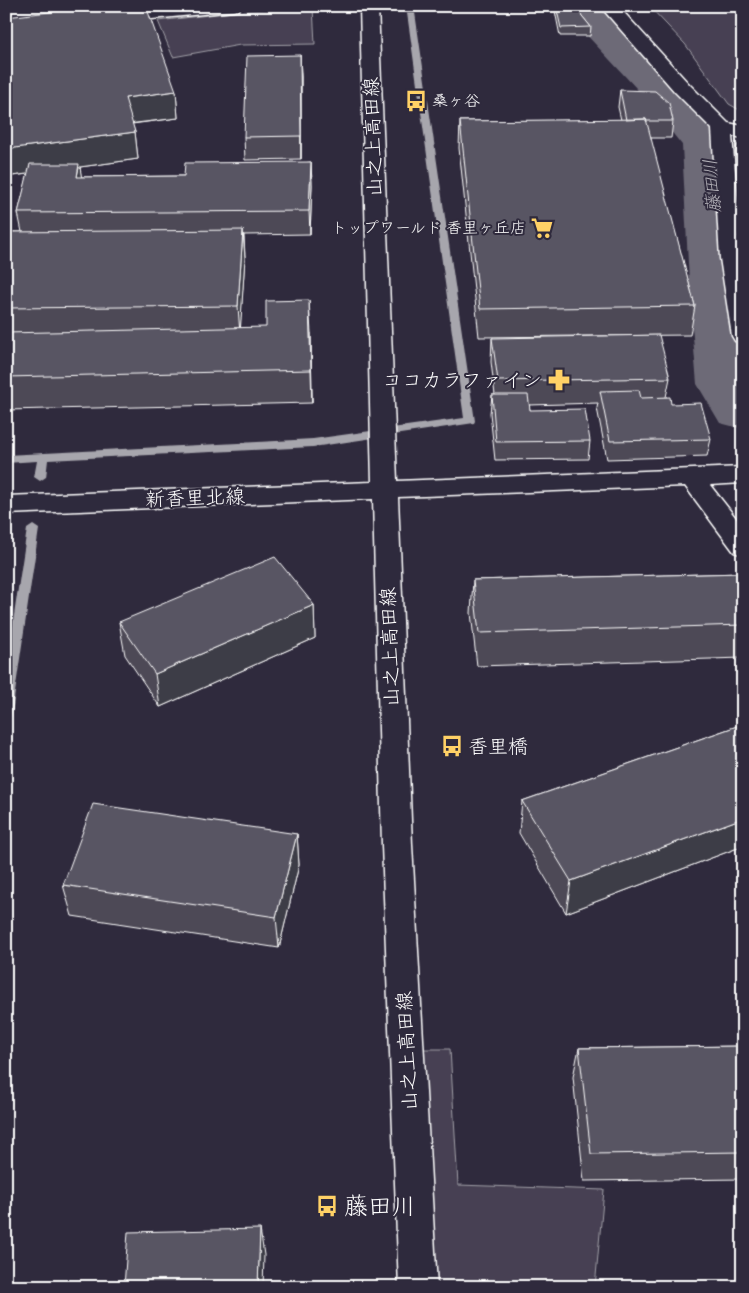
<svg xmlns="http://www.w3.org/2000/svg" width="749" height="1293" viewBox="0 0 749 1293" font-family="Caveat,'Klee One',sans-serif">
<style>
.green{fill:#464152;stroke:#a2a0a8}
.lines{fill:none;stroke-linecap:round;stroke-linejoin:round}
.stream{fill:#a7a6ad;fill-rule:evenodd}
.river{fill:#6d6a77;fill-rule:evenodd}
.minor-casing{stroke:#fff;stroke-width:3}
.minor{fill:#2f2a3d;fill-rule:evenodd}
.wall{fill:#4d4956;stroke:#fff}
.shaded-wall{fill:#3e3c46;stroke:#fff}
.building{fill:#595564;stroke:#fff}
.labels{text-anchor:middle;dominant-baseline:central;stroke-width:4;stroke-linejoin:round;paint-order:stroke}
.far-poi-label{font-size:16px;fill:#fff;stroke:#2f2a3d;text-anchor:start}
.far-water-label{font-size:18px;font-style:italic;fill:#b6b4bb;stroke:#2f2a3d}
.street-label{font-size:20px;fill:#fff;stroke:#2f2a3d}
.poi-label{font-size:20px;fill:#fff;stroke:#2f2a3d;text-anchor:end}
.near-poi-label{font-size:24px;fill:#fff;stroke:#2f2a3d;text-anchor:start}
</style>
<rect width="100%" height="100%" fill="#2f2a3d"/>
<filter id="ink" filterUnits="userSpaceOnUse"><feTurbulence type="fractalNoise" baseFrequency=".02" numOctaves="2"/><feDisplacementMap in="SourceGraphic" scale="10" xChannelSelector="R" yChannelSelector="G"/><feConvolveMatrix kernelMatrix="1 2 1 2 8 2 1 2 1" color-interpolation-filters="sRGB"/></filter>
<g filter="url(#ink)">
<path class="green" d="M649,6H743V112L729,104L685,44Z
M313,7L315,44L240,45L173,57L158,21L234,12Z
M413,1049H450L458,1185L604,1190L595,1287H418Z"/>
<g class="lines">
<path class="stream" d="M406,6H414L475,421L474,423L313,447L48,460L46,477L40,481L34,477L37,461L6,463V455L313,439L464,418Z
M33,525L39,529L12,713L11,717L6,718V668L27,529Z"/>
<path class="river" d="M563,6H613L673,67L735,143L743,227V429L720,423L697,384L690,302L682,145L637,89L569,16Z"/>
<g class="minor-casing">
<path id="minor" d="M178,6H241L239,10L233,11L112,23L106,22L103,18L106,14L112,13Z
M360,6H378L397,481L743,467V483L710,485L743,527V555L734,552L685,486L398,497L412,845L437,1287H399L382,845L373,499L6,514V496L372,482Z
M600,6H618L689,84L728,123L743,126V138L732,136L743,265V343L735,341L732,336L720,258L712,129L675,92Z"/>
</g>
<use href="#minor" class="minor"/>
</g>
<path class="wall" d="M554,6H574L591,27L590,36H560Z
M300,55L301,77V159L245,160L244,137Z
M620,90L673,121L671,138H650L695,306L690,335L479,337L459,148L460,121L621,120L618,107Z
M176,91L178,118L132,124L135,132L138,159L80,167L81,177L184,176L311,162L312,185L310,234L244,235L245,258L240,328L311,333L312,403L6,410V232H22L18,213L28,174L12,176Z
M743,144V170L736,153L737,145Z
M740,228H743V247L739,237Z
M492,338L670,378L666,397L671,404L711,439L707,456L607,459L597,408L598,403L529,405L530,410L590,441L588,459L495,460L490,413L492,395H495L491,362Z
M743,573V658L477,666L471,613L473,580Z
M314,605L315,638L160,707L125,655L119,622Z
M743,724V846L566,913L519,833L522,801Z
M297,834L299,865L279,948L72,916L63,885Z
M743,1046V1179L584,1181L573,1077L579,1048Z"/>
<path class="shaded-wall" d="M300,55L301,77V159V136Z
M176,91L178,118L128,124L125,98Z
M135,132L138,159L80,167L83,187L77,177L79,167L12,176L7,149Z
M311,162L312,185L310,234L309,211Z
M243,230L245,258L240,335L238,306Z
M309,300L311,333L312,403L311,370Z
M314,605L315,638L160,707L155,674Z
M743,818V846L566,913L571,881Z
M297,834L299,865L279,948L276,917Z
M260,1229L264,1255L263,1287H258Z"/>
<path class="building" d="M102,6H146L176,91L125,98L135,132L7,149L6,145V17Z
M556,6H574L591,27L561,28Z
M300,55L301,136L244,137L247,56Z
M620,90L655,91L669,103L673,121H646V119L626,120Z
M646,119L695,306L480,309L460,121Z
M743,144V157L737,145Z
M311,162L309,211L18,213L30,164H79L77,177L184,176L185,163Z
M243,230L238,306L6,308V232Z
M309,300L311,370L6,377V333L266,327V301Z
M659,335L670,378L498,381L492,338Z
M639,390L641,398L670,397L671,404L701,403L711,439L610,441L600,391Z
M492,395H528L530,410L585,409L590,441L496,442Z
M275,557L314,605L155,674L119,622Z
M743,573V625L479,633L473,580Z
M743,724V818L571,881L522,801Z
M93,804L297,834L276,917L63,885Z
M743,1046V1152L591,1154L579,1048Z
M260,1229L258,1287H124L128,1232Z"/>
</g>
<defs>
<g id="bus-bare" transform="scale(1.725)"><path d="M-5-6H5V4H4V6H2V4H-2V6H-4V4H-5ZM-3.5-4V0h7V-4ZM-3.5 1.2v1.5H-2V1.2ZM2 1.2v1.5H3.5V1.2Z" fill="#ffd166" stroke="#2f2a3d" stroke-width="2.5" paint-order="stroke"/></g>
<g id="supermarket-bare" transform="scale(1.725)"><path d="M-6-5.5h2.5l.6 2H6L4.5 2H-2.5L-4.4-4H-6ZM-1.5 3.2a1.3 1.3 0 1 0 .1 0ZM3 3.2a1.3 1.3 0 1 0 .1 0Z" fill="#ffd166" stroke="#2f2a3d" stroke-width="2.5" paint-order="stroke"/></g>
<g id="pharmacy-bare" transform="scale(1.725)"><path d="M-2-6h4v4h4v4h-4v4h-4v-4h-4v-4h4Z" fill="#ffd166" stroke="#2f2a3d" stroke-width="2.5" paint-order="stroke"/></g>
</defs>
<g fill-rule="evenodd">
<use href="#bus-bare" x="416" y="101"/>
<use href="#supermarket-bare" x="542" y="228"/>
<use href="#pharmacy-bare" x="559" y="380"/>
<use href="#bus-bare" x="452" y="746"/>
<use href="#bus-bare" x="327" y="1206"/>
</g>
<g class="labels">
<g class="far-poi-label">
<text x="432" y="101">桑ヶ谷</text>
<text x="526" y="228" text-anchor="end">トップワールド 香里ヶ丘店</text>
</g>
<g class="far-water-label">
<text transform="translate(712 186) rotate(-95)">藤田川</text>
</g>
<g class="street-label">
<text transform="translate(373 137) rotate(-92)">山之上高田線</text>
<text transform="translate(195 498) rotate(-2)">新香里北線</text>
<text transform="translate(390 647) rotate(-92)">山之上高田線</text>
<text transform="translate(407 1051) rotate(-93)">山之上高田線</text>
</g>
<g class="poi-label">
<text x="542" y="380">ココカラファイン</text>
<text x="468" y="746" text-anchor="start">香里橋</text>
</g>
<g class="near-poi-label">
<text x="344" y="1206">藤田川</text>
</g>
</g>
<rect width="749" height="1293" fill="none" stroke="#2f2a3d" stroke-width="25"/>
<rect x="12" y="12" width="724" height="1268" fill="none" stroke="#fff" stroke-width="2" filter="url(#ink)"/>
</svg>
